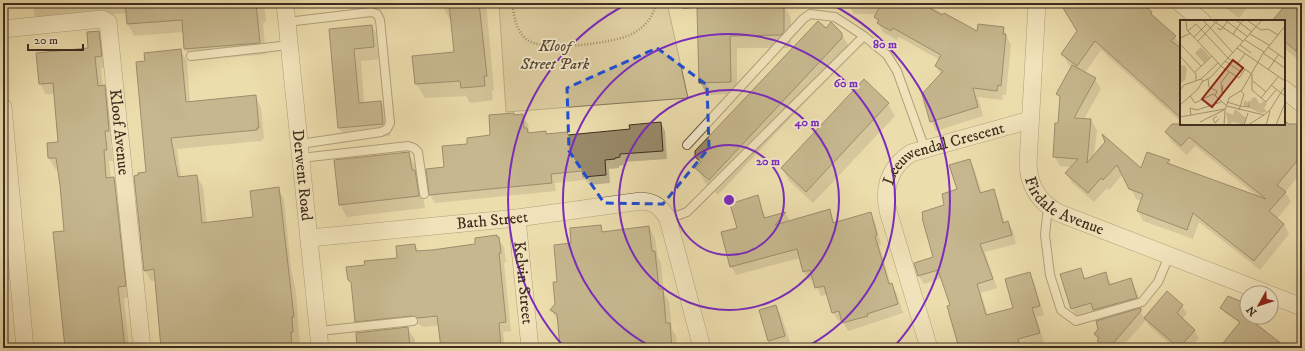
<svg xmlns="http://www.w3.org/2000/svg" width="1305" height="351" viewBox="0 0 1305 351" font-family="'IM FELL DW Pica',serif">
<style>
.green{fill:#cebf95;stroke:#86765a}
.shadow{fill:#0003}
.building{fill:#988969;stroke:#3d2d1f}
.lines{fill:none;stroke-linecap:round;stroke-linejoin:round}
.lane-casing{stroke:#695942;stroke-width:10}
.street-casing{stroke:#695942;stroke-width:18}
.path{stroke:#3d2d1f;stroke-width:2.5;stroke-dasharray:1 2;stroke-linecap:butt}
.lane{stroke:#f3e9ca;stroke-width:8}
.street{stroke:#f3e9ca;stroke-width:17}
.marked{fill:none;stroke:#1d4ed8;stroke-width:3;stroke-dasharray:8 5;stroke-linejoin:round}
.ring{fill:none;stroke:#7b2cbf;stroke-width:2}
.labels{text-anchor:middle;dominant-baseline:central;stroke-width:3.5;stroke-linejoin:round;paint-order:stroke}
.park-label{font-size:16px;font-style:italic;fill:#5a4a37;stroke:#f3e9ca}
.street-label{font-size:16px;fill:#3d2d1f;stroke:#f3e9ca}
.inset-road{fill:none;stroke:#a69774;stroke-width:1}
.view{fill:#8f2418;fill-opacity:0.15;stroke:#8f2418;stroke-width:2}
.inset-edge{fill:none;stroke:#3d2d1f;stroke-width:2}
.centre{fill:#7b2cbf;stroke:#f3e9ca;stroke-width:2}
.ring-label{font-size:12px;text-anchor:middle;font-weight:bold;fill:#7b2cbf;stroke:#f3e9ca;stroke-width:3.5;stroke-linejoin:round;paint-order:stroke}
</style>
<rect width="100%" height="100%" fill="#ecddad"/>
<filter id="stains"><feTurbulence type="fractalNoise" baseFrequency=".005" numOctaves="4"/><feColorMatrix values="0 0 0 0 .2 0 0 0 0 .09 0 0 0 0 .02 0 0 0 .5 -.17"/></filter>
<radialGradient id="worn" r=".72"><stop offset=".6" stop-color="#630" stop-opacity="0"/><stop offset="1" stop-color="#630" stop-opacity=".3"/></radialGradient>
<path class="green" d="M499,3H667L688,98L506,112Z"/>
<path class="shadow" d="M31,3H264L266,22L263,23L266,54L192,61L185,49L184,32L134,36L128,24L127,13L95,16L41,27L34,15V8Z
M443,3H486L494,90H492L493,100L470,103L466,96L425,98L416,84L455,53L452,23L443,7Z
M698,3H716L718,22L721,3L783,5L791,18V44L788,48H737V94L707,95L700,82Z
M848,3H924L978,33L1003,28L1011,45L1006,95H1003L1002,100L978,97L983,116L936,131L931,121L941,75L936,66L940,60L899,37L897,40L883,32L875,17L876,14H854Z
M1063,3H1137L1175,37L1181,46V122L1101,50L1085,73L1095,79L1101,89L1084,119L1091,120L1097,130L1094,156L1142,170L1169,161L1172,166L1258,197L1195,146L1187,155L1172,142L1166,132L1174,123L1180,125L1181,123L1284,124V121L1298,132L1302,130V172L1285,192L1291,202L1277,219L1284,224L1289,234L1260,270L1199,222L1193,239L1143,221L1138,211L1142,201L1136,199L1123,174L1109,190L1107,188L1094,202L1072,183L1066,173L1072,167L1060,166L1054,156L1059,124L1061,100L1058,94L1072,67L1068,64L1063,54L1078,32Z
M1219,3H1251L1239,18Z
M1288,3H1292L1302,12V63L1284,48V21H1273Z
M372,26L379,38L381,59L361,61L364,103L381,102L388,114L390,136L346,140L339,128L331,30Z
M826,30L841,33L850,48V54L718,195L705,183L697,168L700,164L696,157Z
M98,32L105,43L107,67L101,68L103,86L110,97L115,142H111L113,161H109L111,179L114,178L120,189L131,297L124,298L129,348H66L65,232L59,169H55L49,158L48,144L59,143L55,94H46L40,84L90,49Z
M180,50L187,61L190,102L255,96L261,107L264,139H262V141L177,149L181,178L197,176L203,187L207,223L254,218L278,188L284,199L291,269L296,291L300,348H163L156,281H151L145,270L148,173L146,62Z
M888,104L895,116L813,203L789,181L782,168Z
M523,115L528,124L530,134L545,133L547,135L568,136L631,130L661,123L665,131L667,159L624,162V165L619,166V168L609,169L610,183L589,185L585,180L555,183L556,191L435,203L430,195L445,168L469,145L491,136Z
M408,153L415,165L417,175L421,183L425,208L347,217L340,205Z
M969,160L974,168L982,193L993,190L998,199L1005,223H1008L1013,231L1016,244L985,252L997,288L981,293L988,316L1014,308L1029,274L1034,282L1044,315L1036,317L1044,342L1023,348H950L949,344L958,342L952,306L942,278L924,284L919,276L915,264L934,257L945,205L958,190Z
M757,197L766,218L786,214L790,221L829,211L835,223L870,213L875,222L881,244L879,245L891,285L897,293L903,313L848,331L842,320L838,321L833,312L828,294L821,296L813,279L809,280L804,272L800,258L736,275L731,266L738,229Z
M600,226L604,233L649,227L655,238L658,257L661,263L664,293L669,302L672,329L676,336L677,348H561L559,322L551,310L556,304L558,283L573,244Z
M496,236L504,247L506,262L504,263L511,331L503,332L505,348H443L440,325L424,327L418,324L361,331L356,321L352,285L349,279L398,259L415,245L419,252L476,245Z
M1080,269L1086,279L1105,273L1112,285L1130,280L1137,292L1143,310L1140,311L1145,319L1182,306L1187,314L1182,319L1194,330L1199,338L1190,348H1174L1149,326L1146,320L1121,348H1102L1095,334L1099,329L1100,321L1097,316L1079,321L1072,309L1062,275Z
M1247,305L1246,316L1285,348H1220L1240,323L1224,312L1222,308Z
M776,306L781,315L792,348H770L760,311Z
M407,328L415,340V348H358Z"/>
<path class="building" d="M125,3H256L260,43L184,49L182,20L127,24Z
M449,3H479L487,76H484L485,86L461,88L460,81L415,84L412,56L454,52Z
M882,3H921L942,15L944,13L977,31L978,24L1004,27L1003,34H1006L1001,86L998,85L997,91L973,88L978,107L930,122L922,94L943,71L935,66L941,55L893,28L891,31L877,23L879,20L874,17Z
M1060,3H1142L1152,12L1151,14L1176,36L1171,41L1181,48V118L1095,41L1077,66L1061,54L1077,31Z
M1287,3H1293L1302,10V56L1284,41V21H1272Z
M784,4V31L781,35L730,36L731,82L699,83L697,8L726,7V5Z
M818,21L826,28L831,22L842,33V38L709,180L695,168L701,162L695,157V151Z
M372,25L374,47L354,49L359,103L381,101L383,124L338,128L329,29Z
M99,31L102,56L95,57L98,86L105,85L109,131H105L107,150H104L106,178L114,177L126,286L118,287L125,348H65L53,232L64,231L60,185L56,158H48L47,143L58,142L53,83L39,84L36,53L88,48L87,32Z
M181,49L186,102L256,95L259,128H257V130L171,138L178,177L197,175L202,223L253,217L250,191L279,187L294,317H292L293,332H291L292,348H161L154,269L144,271L134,176L138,175V173L146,172L136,62L145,61L144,53Z
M1072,65L1096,78L1074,118L1091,119L1087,163L1105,142L1102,134L1141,168L1147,152L1170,160L1167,163L1266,199L1189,137L1181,146L1165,132L1172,124H1284L1285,121L1289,124H1296L1302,129V155L1277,185L1286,192L1269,211L1284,224L1254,261L1193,213L1187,230L1137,211L1143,194L1129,189L1117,165L1103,180L1101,178L1088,193L1065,173L1078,159L1053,157L1055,123H1058L1060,96L1056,94Z
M864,79L889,103L806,192L781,168Z
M514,113V115L523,114L524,128H527L528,133L546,131V134L567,132L568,135L630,129L629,125L661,122L663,151L620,154V157L615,158V159L605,160L606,175L583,177L582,171L551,174L552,183L429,195L426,169L444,167L442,146L467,144V138L490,135L489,115Z
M409,152L412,170H415L419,196L339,205L334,160Z
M970,159L980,193L994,189L1003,223L1008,221L1012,235L980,244L993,279L977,284L986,315L1013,308L1005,279L1030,272L1040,306L1032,308L1040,333L1018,339L1020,348H959L947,306L950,305L938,270L918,276L914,263L933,257L922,218H923L922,212L944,205L942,194L957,189L949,165Z
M758,195L764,218L786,212L775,225L830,209L833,223L871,212L877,235L875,236L889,284L892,283L898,304L867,314L868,316L842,323L839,311L832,313L824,286L815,288L810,270L803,272L797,249L730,267L721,232L737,228L730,204Z
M601,225L602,232L649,226L652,251H655L659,289H663L666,323H670L672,348H560L557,314L550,310L555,304L553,282H557L554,245L571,243L570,228Z
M497,235V237H499L501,253H499L506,322L499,323L501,348H441L437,316L418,318L412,316L355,322L351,282L348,280L346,267L365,265L364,261L397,258L396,246L415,244L416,251L432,250L475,244V238Z
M1081,268L1084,279L1106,272L1109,285L1131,278L1137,298L1093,310L1091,303L1071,309L1060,274Z
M1167,291L1183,305L1177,313L1195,330L1179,348L1144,318Z
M1228,296L1247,304V317L1287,348H1219L1240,322L1220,308Z
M776,305L785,336L768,341L759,310Z
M1140,308L1141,311L1109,348H1104L1097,341L1099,338L1094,334L1098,329L1096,321Z
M408,327L410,348H357L356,333Z"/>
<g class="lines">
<g class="lane-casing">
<path id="lane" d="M685,4L691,3
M287,22L371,12L377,14L380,20L390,123L387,129L381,132L300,144
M864,36L887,55L897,71L925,149
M191,56L289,45
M301,158L408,146L414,148L418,152L424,194
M1048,207L1045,235L1050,275L1061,310L1076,321L1142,302L1158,282L1169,256
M668,219L687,212L864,36L835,17L810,14L803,19L687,145
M319,331L413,321"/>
</g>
<g class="street-casing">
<g id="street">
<path id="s1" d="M285,3L320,348"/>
<path id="s2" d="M1037,3L1028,164C1029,187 1039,202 1059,213L1266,293"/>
<path d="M1180,3L1202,21"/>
<path id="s3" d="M3,29L102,19L108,22L142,348"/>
<path d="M1284,89L1302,104"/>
<path d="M3,107L25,348"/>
<path id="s4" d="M517,218L530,348"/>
<path id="s5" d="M309,238L517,218L641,201C655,202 661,207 668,219L702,348"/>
<path d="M1271,295L1302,307"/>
<path id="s6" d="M929,348L888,211C883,187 890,167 911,153L1030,120"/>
</g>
</g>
<path class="path" d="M512,3C514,16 516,30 526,39C542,53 612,43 630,35C644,28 653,18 656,3"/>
<use href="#lane" class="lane"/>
<use href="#street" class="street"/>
</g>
<path d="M0 0H1305V351H0ZM657,48L707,85L709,148L663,204L604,203L569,151L567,88Z" fill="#ecddad" fill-opacity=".55" fill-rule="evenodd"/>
<path class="marked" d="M657,48L707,85L709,148L663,204L604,203L569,151L567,88Z"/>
<g class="ring">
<circle cx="729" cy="200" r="55"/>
<circle cx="729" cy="200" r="110"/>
<path d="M654 348A166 166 0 1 1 804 348"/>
<path d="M565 348A221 221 0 0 1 629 3M829 3A221 221 0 0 1 893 348"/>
</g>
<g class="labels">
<g class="park-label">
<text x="555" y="46">Kloof<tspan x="555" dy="18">Street Park</tspan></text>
</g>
<g class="street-label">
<text stroke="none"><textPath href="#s3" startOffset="217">Kloof Avenue</textPath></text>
<text stroke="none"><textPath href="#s6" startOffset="238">Leeuwendal Crescent</textPath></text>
<text stroke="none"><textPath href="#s1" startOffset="173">Derwent Road</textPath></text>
<text stroke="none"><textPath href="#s2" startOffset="222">Firdale Avenue</textPath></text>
<text stroke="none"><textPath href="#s5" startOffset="184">Bath Street</textPath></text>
<text stroke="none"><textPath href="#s4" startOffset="65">Kelvin Street</textPath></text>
</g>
</g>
<g transform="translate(1180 20)">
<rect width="105" height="105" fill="#ecddad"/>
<path d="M21,27L30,37L24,43L15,33ZM4,45L7,49L5,60L1,63L0,46ZM75,77L80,84L84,81L87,84L84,88L87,92L80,93L63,85L65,80L70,85L71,79ZM55,89L66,98L64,105L53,102L48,105L46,92L53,95Z" fill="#cebf95"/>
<path class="inset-road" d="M6,0L7,10L42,47L59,58L65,49M23,0L53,33M32,0L63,21M45,0L68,17M56,0L72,12M67,0L81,10L88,9L98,15M37,8L41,10L47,2M8,11L16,4L48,38M53,14L63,0M70,14L89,25M14,17L27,4M0,18L11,13M65,20L84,32M18,21L38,0M0,24L21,46M60,25L71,33M88,27L105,39M57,28L105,61M83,33L105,48M0,36L16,54V61M48,38L72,54V70L86,82L96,70M45,41L60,51L63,48M57,44L65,34M88,50L99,34M14,53L32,36M21,59L38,43M28,59L29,67L37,71L35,76M73,61L86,72M41,63L42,73L43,65M41,63L49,52M91,65L105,76M0,70L4,65L21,59L23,61M10,76L15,83L33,74L47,86L84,95L90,90L105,66M81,78L98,57M47,82L60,86M0,85L18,69L22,62L31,57L82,0M60,86L69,87V81M59,90L64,74L61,71M11,95L10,88L17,90L41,82M37,96L33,99L35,103L39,99M0,97L45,89M20,102L44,90M44,105L45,90L49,78L62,70L82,35L105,6M64,105L68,93M68,105L84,95M86,105L90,91M96,105L105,83"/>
<path class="view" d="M53,40L63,48L32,87L22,79Z"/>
<rect width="105" height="105" class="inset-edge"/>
</g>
<circle cx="729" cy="200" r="6" class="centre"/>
<g class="ring-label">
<text x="885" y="48">80 m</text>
<text x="846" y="87">60 m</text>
<text x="807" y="126">40 m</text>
<text x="768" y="165">20 m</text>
</g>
<rect width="1305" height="351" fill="none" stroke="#ecddad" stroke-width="16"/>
<rect x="4" y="4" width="1297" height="343" fill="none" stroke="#3d2d1f" stroke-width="2"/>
<rect x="8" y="8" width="1289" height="335" fill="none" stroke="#3d2d1f"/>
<g transform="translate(1259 305) rotate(231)"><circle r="19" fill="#f3e9ca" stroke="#aa9e86"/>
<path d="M0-3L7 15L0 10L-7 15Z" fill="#8f2418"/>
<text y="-6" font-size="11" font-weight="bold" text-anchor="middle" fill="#3d2d1f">N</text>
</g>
<path d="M28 44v6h55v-6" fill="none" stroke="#3d2d1f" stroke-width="2"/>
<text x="34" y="44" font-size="12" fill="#3d2d1f" stroke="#f3e9ca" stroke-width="3" paint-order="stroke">20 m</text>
<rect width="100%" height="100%" filter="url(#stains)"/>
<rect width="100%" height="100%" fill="url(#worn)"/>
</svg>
